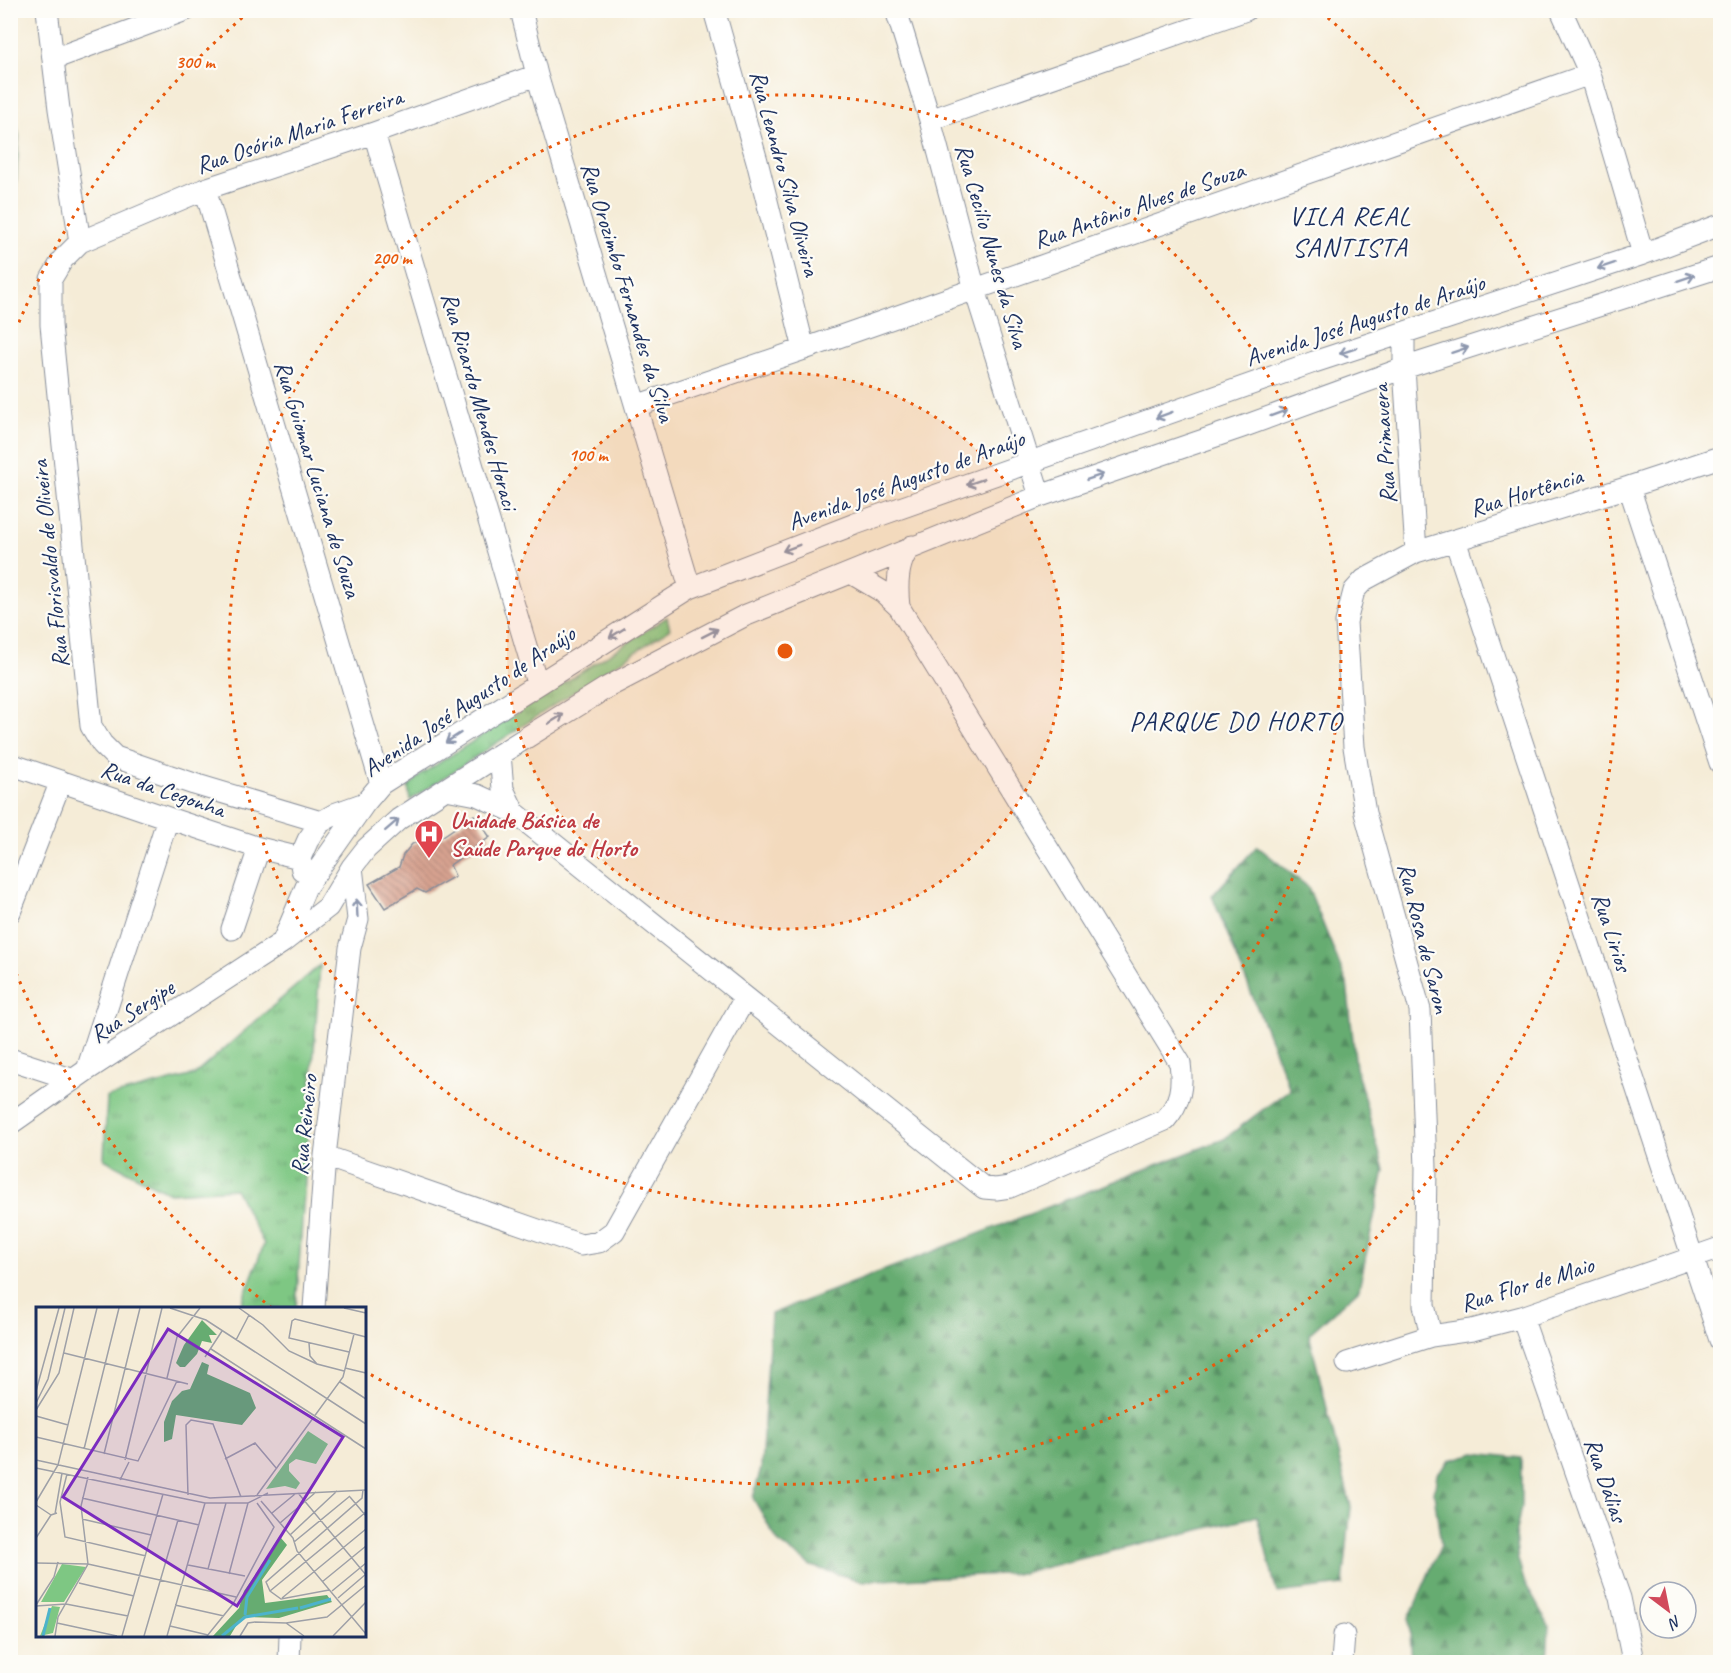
<svg xmlns="http://www.w3.org/2000/svg" width="1731" height="1673" viewBox="0 0 1731 1673" font-family="Caveat,sans-serif">
<style>
.grass{fill:url(#grass-tufts);stroke:#4c7b70;stroke-width:1.5}
.forest{fill:url(#forest-firs);stroke:#406e68;stroke-width:1.5}
.building{fill:url(#building-back-hatch)}
.lines{fill:none;stroke-linecap:round;stroke-linejoin:round}
.minor-casing{stroke:#888e9a;stroke-width:23}
.minor{stroke:#fff;stroke-width:21}
.oneway{stroke:#8d97ae}
.ring{fill:none;stroke:#e8590c;stroke-width:3;stroke-dasharray:3 6}
.labels{text-anchor:middle;dominant-baseline:central;stroke-width:4.5;stroke-linejoin:round;paint-order:stroke}
.street-label{font-size:24px;fill:#1b2f5e;stroke:#fdfcf7}
.health-label{font-size:24px;font-weight:bold;fill:#be3a42;stroke:#fdfcf7;text-anchor:start}
.quarter-label{font-size:27px;letter-spacing:1.5px;fill:#1b2f5e;stroke:#fdfcf7}
.inset-river{fill:none;stroke:#4db3cb;stroke-width:3}
.inset-road{fill:none;stroke:#9ea0a7;stroke-width:1.5}
.view{fill:#7b2cbf;fill-opacity:0.15;stroke:#7b2cbf;stroke-width:3}
.inset-edge{fill:none;stroke:#1b2f5e;stroke-width:3}
.centre{fill:#e8590c;stroke:#fdfcf7;stroke-width:3}
.ring-label{font-size:18px;text-anchor:middle;font-weight:bold;fill:#e8590c;stroke:#fdfcf7;stroke-width:4.5;stroke-linejoin:round;paint-order:stroke}
</style>
<defs>
<pattern id="grass-tufts" width="24" height="20" patternUnits="userSpaceOnUse" patternTransform="scale(1.5)"><rect width="24" height="20" fill="#7ec783"/><path d="M3 7l-1-3M5 7V3M7 7l1-3M15 17l-1-3M17 17v-4M19 17l1-3" fill="none" stroke="#66a26e"/></pattern>
<pattern id="forest-firs" width="22" height="20" patternUnits="userSpaceOnUse" patternTransform="scale(1.5)"><rect width="22" height="20" fill="#66ac71"/><path d="M5 1l3.5 6h-7zM16 11l3.5 6h-7z" fill="#538c60"/></pattern>
<pattern id="building-back-hatch" width="6" height="6" patternUnits="userSpaceOnUse" patternTransform="scale(1.5)"><rect width="6" height="6" fill="#d8a390"/><path d="M-1 5l2 2M0 0l6 6M5-1l2 2" fill="none" stroke="#ae8579"/></pattern>
</defs>
<rect width="100%" height="100%" fill="#fdfcf7"/>
<filter id="ink" filterUnits="userSpaceOnUse"><feTurbulence type="fractalNoise" baseFrequency=".0167" numOctaves="2"/><feDisplacementMap in="SourceGraphic" scale="12" xChannelSelector="R" yChannelSelector="G"/><feConvolveMatrix kernelMatrix="1 2 1 2 8 2 1 2 1" color-interpolation-filters="sRGB"/></filter>
<filter id="wash" filterUnits="userSpaceOnUse"><feTurbulence type="fractalNoise" baseFrequency=".008" numOctaves="4" result="noise"/><feDisplacementMap in="SourceGraphic" scale="24" xChannelSelector="R" yChannelSelector="G"/><feGaussianBlur stdDeviation="1.35" result="paint"/><feColorMatrix in="noise" values="0 0 0 0 0 0 0 0 0 0 0 0 0 0 0 0 0 1.4 0 .05"/><feComposite in="paint" operator="in"/></filter>
<g filter="url(#wash)">
<rect width="100%" height="100%" fill="#f5ecd7"/>
<path class="grass" d="M667,617L670,629L410,800L408,787L423,773Z
M320,965L296,1308H240L264,1244L235,1189L169,1193L104,1159L107,1097L194,1075Z"/>
<path class="forest" d="M11,102L19,136L11,266Z
M1257,846L1308,887L1347,983L1356,1068L1384,1170L1359,1289L1309,1334L1351,1507L1343,1585L1277,1593L1257,1516L1022,1573L861,1581L811,1566L778,1542L753,1498L761,1468L771,1314L1224,1139L1290,1089L1212,896Z
M1475,1453L1521,1458V1507L1515,1536L1518,1560L1524,1581L1549,1626L1547,1662H1412L1409,1619L1441,1545L1434,1493L1437,1474L1450,1460Z"/>
<g id="blocks">
<path class="building" d="M474,815L490,837L450,865L455,876L425,893L417,889L385,908L369,884L399,867L403,855L412,844L427,838L437,840Z"/>
</g>
</g>
<g filter="url(#ink)">
<use href="#blocks" fill-opacity="0" stroke="#888e9a" stroke-width="1.5"/>
<g class="lines">
<g class="minor-casing">
<path id="minor" d="M47,10L59,109L80,242
M521,10L537,75L690,588
M714,10L757,161L804,349
M896,10L930,120L975,290L1040,496
M1561,10L1590,74L1643,254
M53,59L186,10
M930,120L1246,10
M374,133L537,683
M205,189L381,784
M1404,333V368L1416,552
M636,406L804,349L1590,74
M1629,487L1720,763
M1455,540L1720,1340
M899,607C897,588 896,560 912,546
M500,754L503,789L514,812
M10,764L168,818L259,848L300,858
M446,789L477,795L514,812L984,1188L996,1189L1010,1187L1165,1120C1181,1102 1183,1086 1180,1063L899,607L883,592L851,573
M321,822L194,784L115,757L102,744L91,726L51,325V279L63,259L80,242L205,189L374,133L537,75
M302,870L300,858L308,840L321,822L337,813L365,803
M10,912L61,781
M232,929L259,848
M283,941L306,887L365,803L381,784L690,588L855,524L1314,362L1643,254L1720,225
M10,1059L74,1080
M87,1070L168,818
M10,1124L87,1070L283,942L328,907L352,867L366,849L399,819L500,754L606,688L744,616L1040,496L1242,427L1404,368L1720,267
M325,1156L581,1245L599,1242L614,1231L745,998
M314,1308L325,1156L350,948L358,919L352,867
M1522,1317L1620,1598L1632,1656V1662
M1431,1336L1424,1305L1426,1168L1420,1010L1365,813L1354,747L1346,622L1354,591L1364,580L1416,552L1629,487L1720,457
M1347,1363L1431,1336L1472,1330L1522,1317L1720,1248
M289,1662L290,1636
M1342,1662L1344,1635"/>
</g>
<use href="#minor" class="minor"/>
</g>
<defs><path id="oneway-shaft" d="M-6 0H5M1.5-3L5.5 0L1.5 3" fill="none" stroke-width="1.6" stroke-linecap="round" stroke-linejoin="round" transform="scale(1.5)"/></defs>
<g class="oneway">
<use href="#oneway-shaft" transform="translate(1606 266) rotate(162)"/>
<use href="#oneway-shaft" transform="translate(1686 278) rotate(-18)"/>
<use href="#oneway-shaft" transform="translate(1460 350) rotate(-18)"/>
<use href="#oneway-shaft" transform="translate(1348 351) rotate(162)"/>
<use href="#oneway-shaft" transform="translate(1279 413) rotate(-20)"/>
<use href="#oneway-shaft" transform="translate(1164 415) rotate(160)"/>
<use href="#oneway-shaft" transform="translate(1095 477) rotate(-19)"/>
<use href="#oneway-shaft" transform="translate(975 482) rotate(161)"/>
<use href="#oneway-shaft" transform="translate(791 548) rotate(159)"/>
<use href="#oneway-shaft" transform="translate(617 633) rotate(148)"/>
<use href="#oneway-shaft" transform="translate(710 633) rotate(-27)"/>
<use href="#oneway-shaft" transform="translate(556 719) rotate(-32)"/>
<use href="#oneway-shaft" transform="translate(453 738) rotate(147)"/>
<use href="#oneway-shaft" transform="translate(392 825) rotate(-41)"/>
<use href="#oneway-shaft" transform="translate(357 908) rotate(-93)"/>
</g>
</g>
<circle cx="785" cy="651" r="278" fill="#e8590c" fill-opacity=".12"/>
<g class="ring">
<circle cx="785" cy="651" r="278"/>
<circle cx="785" cy="651" r="556"/>
<path d="M272 1308A834 834 0 0 1 12 963M12 339A834 834 0 0 1 249 12M1321 12A834 834 0 0 1 368 1373"/>
</g>
<defs>
<g id="hospital-pin" transform="scale(1.5)"><path d="M0 17L-7.5 6A9.5 9.5 0 1 1 7.5 6Z" fill="#e0444e" stroke="#fdfcf7"/><path d="M-5-5h3v3.5h4V-5h3V5h-3V1.5h-4V5h-3Z" fill="#fff"/></g>
</defs>
<g fill-rule="evenodd">
<use href="#hospital-pin" x="429" y="834"/>
</g>
<g class="labels">
<g class="street-label">
<text transform="translate(299 131) rotate(-19)">Rua Osória Maria Ferreira</text>
<text transform="translate(785 173) rotate(75)">Rua Leandro Silva Oliveira</text>
<text transform="translate(1139 205) rotate(-19)">Rua Antônio Alves de Souza</text>
<text transform="translate(992 246) rotate(74)">Rua Cecilio Nunes da Silva</text>
<text transform="translate(628 292) rotate(73)">Rua Orozimbo Fernandes da Silva</text>
<text transform="translate(1365 320) rotate(-18)">Avenida José Augusto de Araújo</text>
<text transform="translate(480 401) rotate(74)">Rua Ricardo Mendes Horaci</text>
<text transform="translate(1384 444) rotate(-94)">Rua Primavera</text>
<text transform="translate(318 479) rotate(73)">Rua Guiomar Luciana de Souza</text>
<text transform="translate(906 480) rotate(-20)">Avenida José Augusto de Araújo</text>
<text transform="translate(1526 492) rotate(-17)">Rua Hortência</text>
<text transform="translate(50 564) rotate(-96)">Rua Florisvaldo de Oliveira</text>
<text transform="translate(469 701) rotate(-34)">Avenida José Augusto de Araújo</text>
<text transform="translate(163 789) rotate(19)">Rua da Cegonha</text>
<text transform="translate(1612 932) rotate(72)">Rua Lirios</text>
<text transform="translate(1424 938) rotate(76)">Rua Rosa de Saron</text>
<text transform="translate(132 1011) rotate(-33)">Rua Sergipe</text>
<text transform="translate(304 1125) rotate(-84)">Rua Reineiro</text>
<text transform="translate(1527 1284) rotate(-17)">Rua Flor de Maio</text>
<text transform="translate(1606 1480) rotate(71)">Rua Dálias</text>
</g>
<g class="health-label">
<text x="450" y="820">Unidade Básica de<tspan x="450" dy="28">Saúde Parque do Horto</tspan></text>
</g>
<g class="quarter-label">
<text x="1350" y="216">VILA REAL<tspan x="1350" dy="31">SANTISTA</tspan></text>
<text x="1236" y="721">PARQUE DO HORTO</text>
</g>
</g>
<g transform="translate(36 1307)">
<rect width="330" height="330" fill="#f5ecd7"/>
<path d="M272,124L292,137L280,157L260,152L253,157V164L264,176L260,182L249,179L230,182ZM16,299L24,300L17,326L4,329Z" fill="#7ec783"/>
<path d="M166,13L181,28H173L176,36L166,34L161,47L149,60H144L140,56L148,38ZM166,55L173,58L171,67L214,86L220,101L206,118L140,108L136,132L128,135V115L136,94L146,84L154,82ZM245,231L251,238L226,273L229,296L291,288L296,295L243,311L212,310L203,314L194,329H177L203,301L208,284Z" fill="#66ac71"/>
<path d="M26,257L50,260L28,295H5Z" fill="#7ec783"/>
<path class="inset-river" d="M264,301L295,292M209,308L211,290L234,253M7,329L14,301M186,329L209,310L262,301"/>
<path class="inset-road" d="M134,1L170,13L330,117M203,1L227,18L253,44L281,57M308,1L330,6M200,33L213,8M273,36L274,49L281,57L308,64M175,42L330,142M313,45L253,31L256,14L259,12L330,30M28,46L152,77M169,50L186,24M309,61L330,66M131,71L141,30L164,1M304,75L330,92M0,84L23,1M0,96L12,72L29,1M0,103L23,66L38,1M0,109L32,118M0,130L102,154L141,74M48,142L83,1M68,147L104,1M189,152L219,136L241,162M0,153L174,191L330,183M89,153L126,1M0,161L169,196H212L232,186M31,167L24,195L29,230L110,249M84,173L93,155M262,186L330,268M152,188L150,118L155,113L177,117L205,190M221,188L307,70L318,27M314,190L330,209M46,191L163,218M225,194L257,231L261,244L330,327M0,195L22,158L61,1M0,198L15,208M236,206L259,187M19,207L26,166M46,212L115,228M244,216L280,185M254,228L301,184M0,231L15,208L21,206M258,235L314,189M0,256L52,257L200,290M152,258L209,269M172,262L190,196M193,267L212,196M286,275L330,239M43,276L98,289M293,283L245,292L234,284L230,275L326,191L327,183M234,284L330,205M296,284L330,256M246,291L330,222M302,291L330,267M0,298L18,270L22,255M139,298L188,309M0,299L30,297L92,309M21,316L81,329M250,316L291,310L330,278M134,319L172,328M19,329L22,310L52,257L45,199L52,170M86,329L127,187M108,329L142,213M131,329L169,196M171,329L197,297L238,220L221,196M204,329L212,316L219,315L250,316L268,329M297,329L330,295"/>
<path class="view" d="M132,22L307,130L201,299L27,190Z"/>
<rect width="330" height="330" class="inset-edge"/>
</g>
<circle cx="785" cy="651" r="9" class="centre"/>
<g class="ring-label">
<text x="195" y="68">300 m</text>
<text x="392" y="264">200 m</text>
<text x="588" y="461">100 m</text>
</g>
<rect width="1731" height="1673" fill="none" stroke="#fdfcf7" stroke-width="36"/>
<g transform="translate(1668 1610) rotate(148)"><circle r="28" fill="#fdfcf7" stroke="#a3aaba" stroke-width="1.5"/>
<path d="M0-4.5L10 22L0 15L-10 22Z" fill="#d1495b"/>
<text y="-9" font-size="16" font-weight="bold" text-anchor="middle" fill="#1b2f5e">N</text>
</g>
</svg>
